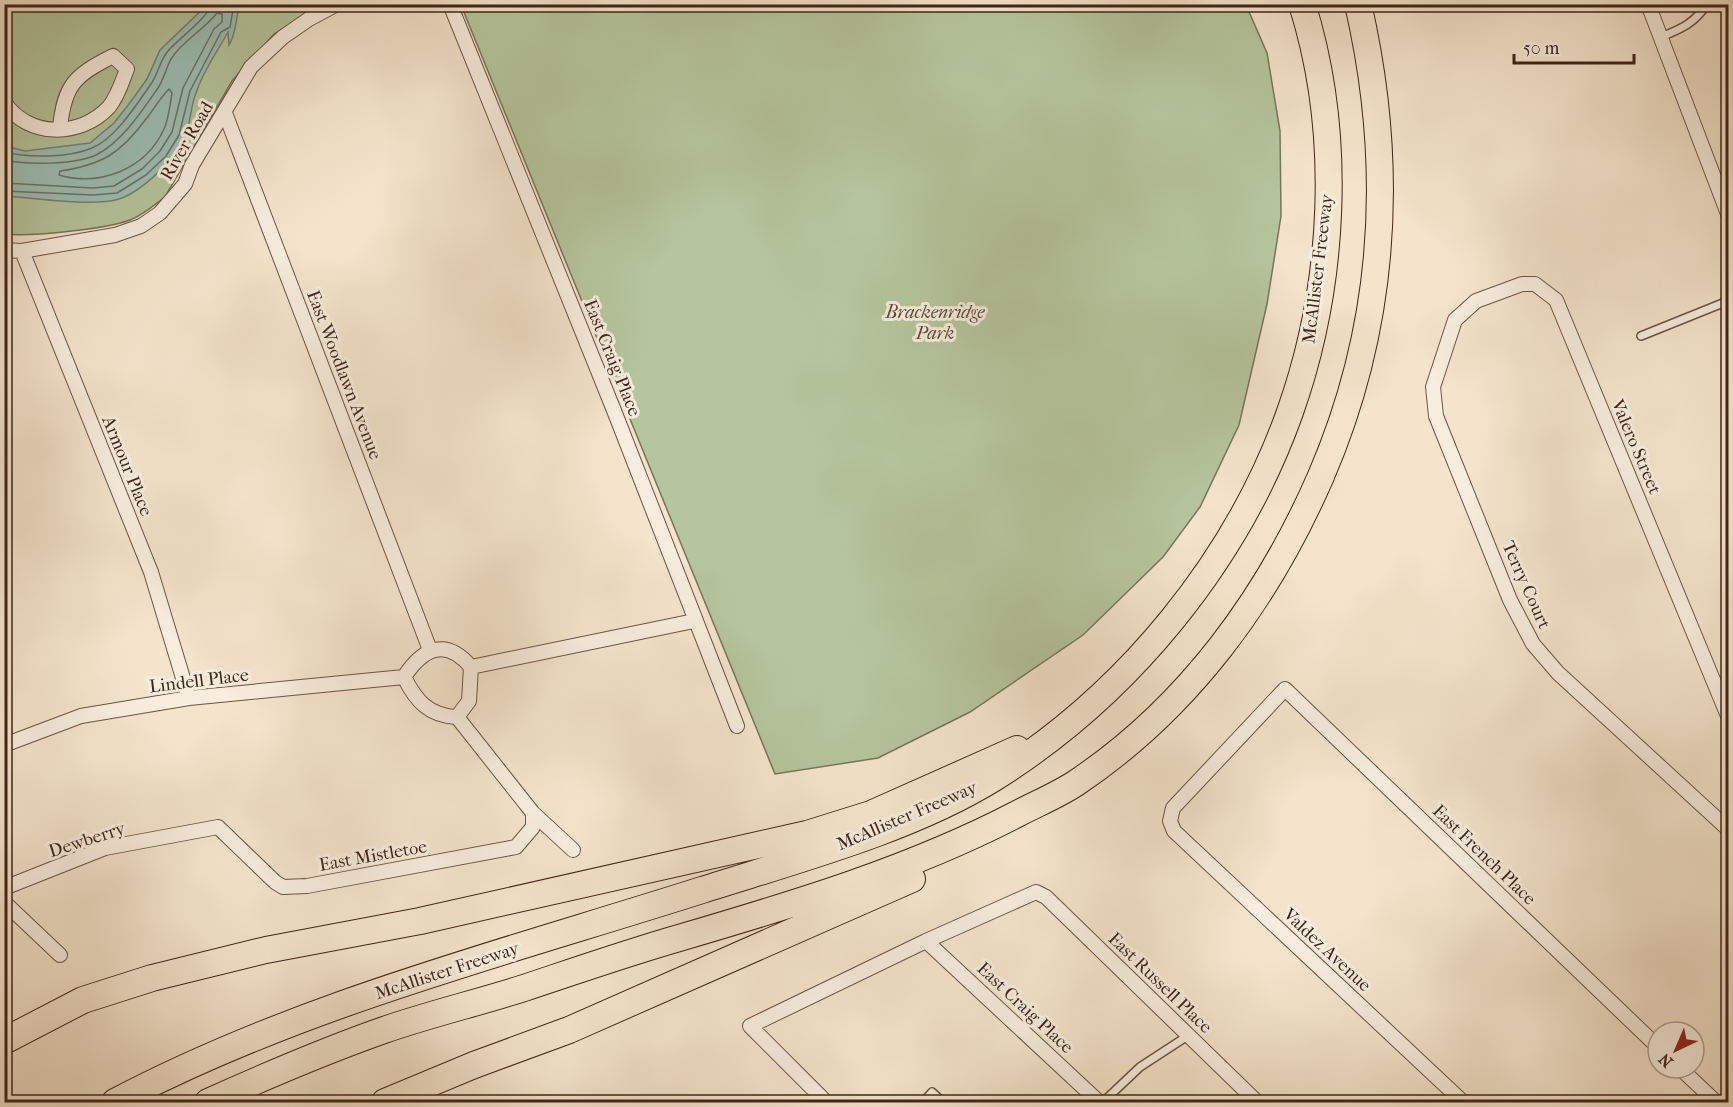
<svg xmlns="http://www.w3.org/2000/svg" width="1733" height="1107" viewBox="0 0 1733 1107" font-family="'IM FELL French Canon',serif">
<style>
.green{fill:#b5c59d;stroke:#7a745a;stroke-width:1.5}
.water{fill:#9cbfb5;stroke:#778176;stroke-width:1.5}
.lines{fill:none;stroke-linecap:round;stroke-linejoin:round}
.shore{stroke:#6e7266;stroke-width:1.5}
.lane-casing{stroke:#6d5445;stroke-width:10}
.street-casing{stroke:#6d5445;stroke-width:16}
.highway-casing{stroke:#402418;stroke-width:28}
.lane{stroke:#f8edde;stroke-width:7}
.street{stroke:#f8edde;stroke-width:14}
.highway{stroke:#f4e4cc;stroke-width:26}
.labels{text-anchor:middle;dominant-baseline:central;stroke-width:6;stroke-linejoin:round;paint-order:stroke}
.street-label{font-size:18px;fill:#402418;stroke:#f8edde}
.park-label{font-size:18px;font-style:italic;fill:#5d4c39;stroke:#f8edde}
</style>
<rect width="100%" height="100%" fill="#f4e4cc"/>
<filter id="stains"><feTurbulence type="fractalNoise" baseFrequency=".00333" numOctaves="4"/><feColorMatrix values="0 0 0 0 .2 0 0 0 0 .09 0 0 0 0 .02 0 0 0 .5 -.17"/></filter>
<radialGradient id="worn" r=".72"><stop offset=".6" stop-color="#630" stop-opacity="0"/><stop offset="1" stop-color="#630" stop-opacity=".3"/></radialGradient>
<path class="green" d="M4,5H324L274,34L232,81L165,197C154,205 143,215 130,220C106,229 29,237 5,234Z
M461,5H1246L1267,53L1280,131L1281,216L1267,304L1239,425L1200,507L1163,557L1083,635L970,712L878,758L775,774Z"/>
<path class="water" d="M207,5H240C235,19 237,32 229,45L228,32C217,52 203,71 196,93C190,107 191,124 185,137C176,159 141,192 119,199C94,207 33,198 5,196V146L25,151L90,143L114,123L129,104L147,79L160,50Z"/>
<g class="lines">
<path class="shore" d="M169,89L172,93C170,104 169,118 164,129C146,169 100,187 59,175L60,171C102,165 121,153 146,119C154,109 160,98 169,89Z
M4,152C28,158 69,158 92,148C115,139 137,104 151,84C158,74 160,60 168,51C177,40 210,16 211,4
M4,160C28,165 73,165 96,155C122,142 142,111 158,88C164,79 166,68 171,59C183,40 204,30 217,13L222,14V22L214,29L183,88L172,132L160,151L142,169L114,186L93,188L4,183
M4,191L93,195L117,193L146,175L166,156L179,135L190,91L221,32L230,27L234,4"/>
<g class="lane-casing">
<path id="lane" d="M1661,37C1681,29 1695,23 1707,4
M1641,336L1728,301
M923,1102L932,1092L943,1102
M1103,1102L1140,1067L1189,1035"/>
</g>
<g class="street-casing">
<path id="street" d="M450,4L615,413L737,726
M1648,4L1728,214
M4,102C28,138 80,138 109,107C118,96 122,82 127,69L113,56C75,75 64,85 60,128
M225,113L430,650
M4,250L22,251L115,235L141,226L160,213L185,184L192,165L251,67L283,37L309,19L337,4
M22,251L151,572L189,698
M471,667L694,621
M1728,716L1556,300L1535,284H1522L1476,301L1455,320L1433,387L1436,416L1510,600L1533,644L1558,673L1728,829
M457,717L469,701L471,667C446,637 423,648 404,677C416,701 429,716 457,717L533,813L573,850
M4,745L81,716L189,698L404,677
M4,888L105,848L218,827L275,882L283,887L307,886L516,847L533,827V813
M4,902L60,955
M926,941L1099,1102
M1680,1068L1716,1102
M826,1102L750,1026L926,941L1036,892L1046,897L1257,1102
M1463,1102L1174,831L1170,821L1173,808L1285,689L1658,1047"/>
</g>
<g class="highway-casing">
<path id="highway" d="M4,1041L83,1000L152,978L266,950L420,921L807,834L871,814L1017,749
M115,1102C299,1005 504,953 702,890C796,860 910,830 994,778C1128,694 1237,561 1290,412C1335,285 1343,134 1302,4
M208,1102C266,1076 324,1051 384,1030C430,1014 477,1003 524,988C575,971 627,953 679,938C795,904 912,869 1019,813C1038,803 1058,795 1076,783C1188,708 1268,598 1321,476C1387,323 1395,165 1358,4
M385,1102L474,1065L569,1030L912,879"/>
</g>
<use href="#lane" class="lane"/>
<use href="#street" class="street"/>
<use href="#highway" class="highway"/>
</g>
<g class="labels">
<g class="street-label">
<text transform="translate(187 141) rotate(-60)">River Road</text>
<text transform="translate(1318 269) rotate(-83)">McAllister Freeway</text>
<text transform="translate(612 358) rotate(68)">East Craig Place</text>
<text transform="translate(344 375) rotate(69)">East Woodlawn Avenue</text>
<text transform="translate(1636 447) rotate(67)">Valero Street</text>
<text transform="translate(127 466) rotate(68)">Armour Place</text>
<text transform="translate(1526 585) rotate(66)">Terry Court</text>
<text transform="translate(199 681) rotate(-7)">Lindell Place</text>
<text transform="translate(907 816) rotate(-23)">McAllister Freeway</text>
<text transform="translate(87 840) rotate(-18)">Dewberry</text>
<text transform="translate(1484 855) rotate(44)">East French Place</text>
<text transform="translate(373 856) rotate(-10)">East Mistletoe</text>
<text transform="translate(1327 950) rotate(43)">Valdez Avenue</text>
<text transform="translate(447 971) rotate(-18)">McAllister Freeway</text>
<text transform="translate(1160 983) rotate(44)">East Russell Place</text>
<text transform="translate(1025 1008) rotate(43)">East Craig Place</text>
</g>
<g class="park-label">
<text x="935" y="312">Brackenridge<tspan x="935" dy="21">Park</tspan></text>
</g>
</g>
<rect width="1733" height="1107" fill="none" stroke="#f4e4cc" stroke-width="24"/>
<rect x="6" y="6" width="1721" height="1095" fill="none" stroke="#402418" stroke-width="3"/>
<rect x="12" y="12" width="1709" height="1083" fill="none" stroke="#402418" stroke-width="1.5"/>
<g transform="translate(1676 1050) rotate(224)"><circle r="28" fill="#f8edde" stroke="#ae9d8f" stroke-width="1.5"/>
<path d="M0-4.5L10 22L0 15L-10 22Z" fill="#8f2418"/>
<text y="-9" font-size="16" font-weight="bold" text-anchor="middle" fill="#402418">N</text>
</g>
<path d="M1514 54v9h120v-9" fill="none" stroke="#402418" stroke-width="3"/>
<text x="1523" y="54" font-size="18" fill="#402418" stroke="#f8edde" stroke-width="4.5" paint-order="stroke">50 m</text>
<rect width="100%" height="100%" filter="url(#stains)"/>
<rect width="100%" height="100%" fill="url(#worn)"/>
</svg>
